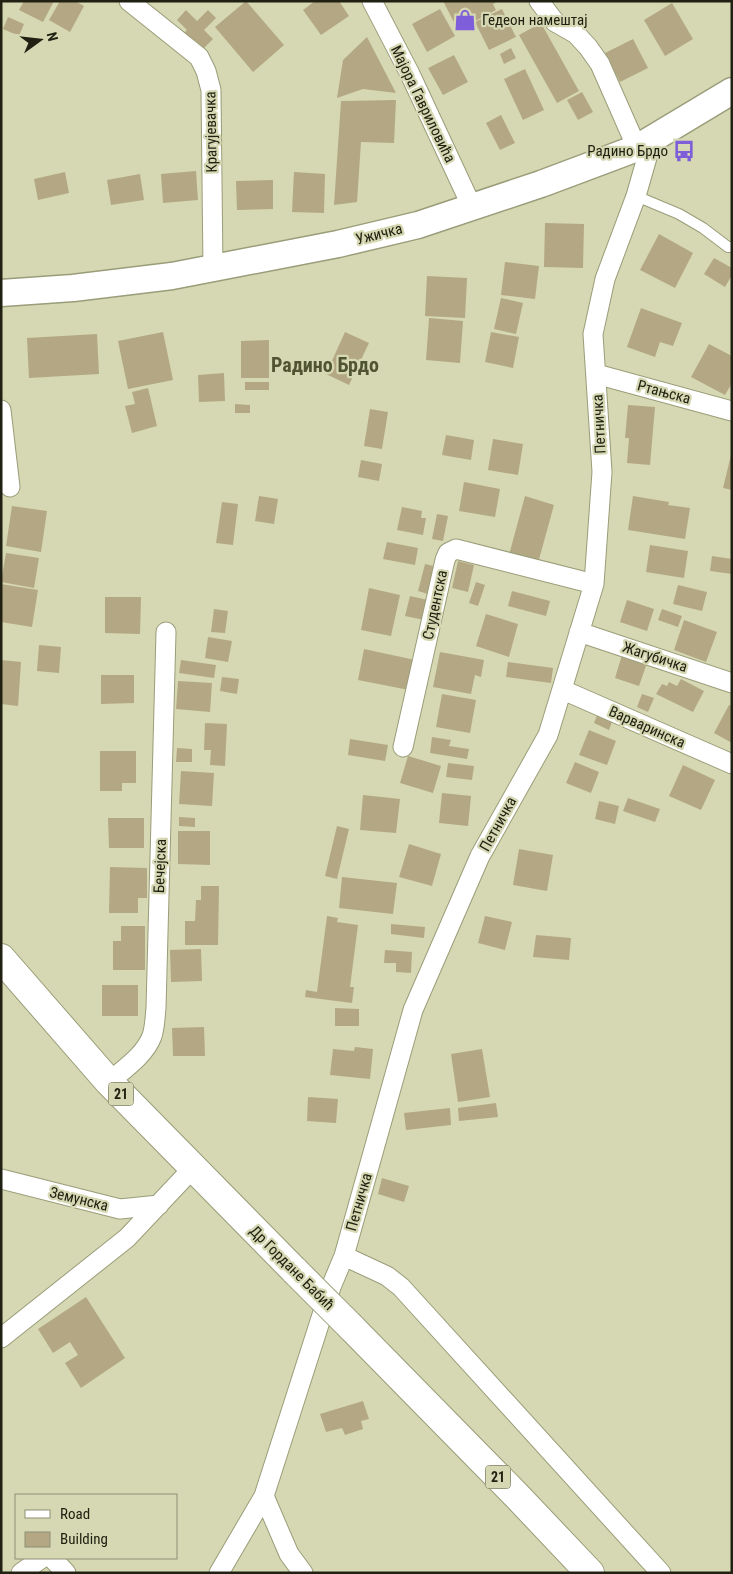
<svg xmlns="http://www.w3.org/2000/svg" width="733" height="1574" viewBox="0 0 733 1574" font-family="'Roboto Condensed',sans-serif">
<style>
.building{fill:#b4a884}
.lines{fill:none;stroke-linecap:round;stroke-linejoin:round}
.lane-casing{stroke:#9a9d79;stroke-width:12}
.street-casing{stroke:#9a9d79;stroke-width:21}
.secondary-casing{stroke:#9a9d79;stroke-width:29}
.primary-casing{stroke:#9a9d79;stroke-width:30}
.lane{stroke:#fff;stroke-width:10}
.street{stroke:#fff;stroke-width:19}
.secondary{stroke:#fff;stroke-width:26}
.primary{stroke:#fff;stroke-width:28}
.primary-bridge-casing{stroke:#9a9d79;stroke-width:30;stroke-linecap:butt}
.primary-bridge{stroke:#fff;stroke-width:28}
.labels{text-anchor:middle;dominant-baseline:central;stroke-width:4.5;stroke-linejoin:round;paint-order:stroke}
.shield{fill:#d5d8b2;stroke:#565842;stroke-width:1}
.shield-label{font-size:14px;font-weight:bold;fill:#202112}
.poi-label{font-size:15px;fill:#202112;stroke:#d5d8b2;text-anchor:start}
.street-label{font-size:15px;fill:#202112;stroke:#d5d8b2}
.district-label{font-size:20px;font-weight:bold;fill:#515432;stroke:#d5d8b2}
</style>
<rect width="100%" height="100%" fill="#d5d8b2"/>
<path class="building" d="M24,1H54L43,22L19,10Z
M60,1H75L84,6L70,32L49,20Z
M246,1L284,45L253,72L215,27Z
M315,1H339L349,16L321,35L303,10Z
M443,1H498L493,4L496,10L458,30Z
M672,3L693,39L665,56L644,20Z
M440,9L455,36L427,52L412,24Z
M502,9L516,37L489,50L475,22Z
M186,10L197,21L208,10L216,18L204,30L213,39L203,49L195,40L192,43L183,34L187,30L177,20Z
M8,17L24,24L19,36L3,29Z
M541,23L579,91L557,103L519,35Z
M367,37L396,93L363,89L337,98L343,60Z
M633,39L648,68L620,82L605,53Z
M511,48L516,58L504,64L500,54Z
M454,55L468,82L443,95L428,68Z
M525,69L544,110L523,120L504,79Z
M582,92L593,112L578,120L567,100Z
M396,100L394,143L361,142L357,202L334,205L341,101Z
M501,115L515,143L500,150L486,123Z
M196,171L198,200L163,203L161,174Z
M65,172L69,193L38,200L34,179Z
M294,172L325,174L324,213L292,212Z
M140,174L144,200L111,205L107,180Z
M273,180V209L237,210L236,181Z
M545,223L584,224L583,268L544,267Z
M659,234L693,253L675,288L640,270Z
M714,258L732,268V275L725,287L704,274Z
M505,262L539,266L535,299L501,295Z
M427,276L467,278L465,318L425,316Z
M501,298L523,303L516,334L494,329Z
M641,308L682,323L673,346L660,342L655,357L627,347Z
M429,318L463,321L460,363L426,360Z
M163,332L173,380L128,389L118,341Z
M345,332L369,343L349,385L326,374Z
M491,332L519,337L513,368L485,362Z
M97,334L99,374L29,378L27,338Z
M269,340V378H241V341Z
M709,344L732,356V383L725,395L691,377Z
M224,373L225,401L199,402L198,375Z
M245,382H269V390H245Z
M148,388L157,426L132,433L125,406L135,404L132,392Z
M235,404L250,405V413H235Z
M628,405L655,407L650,465L627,463L629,438H625Z
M370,409L388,412L382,449L364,446Z
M446,435L474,440L471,460L442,455Z
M493,439L523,444L518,475L488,470Z
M731,455H732V490L723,488Z
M361,460L382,464L379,481L358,477Z
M464,482L500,489L495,517L459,511Z
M259,496L278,499L274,524L255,521Z
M525,496L554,505L538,563L509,555Z
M633,496L669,502L668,505L690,508L685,539L628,530Z
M222,502L238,504L233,545L216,543Z
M12,506L47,511L41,552L6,546Z
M402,507L422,511L421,518H426L423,535L397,530Z
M437,514L448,516L443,541L432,539Z
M387,542L418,548L415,565L383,559Z
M650,545L688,551L684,578L646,572Z
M6,553L39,558L34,588L1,582Z
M712,556L732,559V574L710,571Z
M458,561L474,565L468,592L452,588Z
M425,564L438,567L431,595L418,591Z
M476,582L485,585L478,606L469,603Z
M1,584L38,590L32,627L1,622Z
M678,585L707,592L702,611L673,604Z
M369,588L400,595L391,636L361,630Z
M512,591L550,601L546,616L508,606Z
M410,596L428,600L424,620L405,616Z
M105,597H141L140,634L105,633Z
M627,600L654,609L647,631L620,622Z
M214,609L228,611L225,633L211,632Z
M662,609L682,616L678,627L658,620Z
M486,614L518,624L509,657L476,646Z
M684,620L717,632L706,662L674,650Z
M208,637L232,641L228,662L205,658Z
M39,645L61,647L59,673L37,671Z
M364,649L415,660L409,690L358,680Z
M440,652L484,660L481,677L475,675L471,694L433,687Z
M622,655L647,663L639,686L615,678Z
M1,660L21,662L18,706L1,704Z
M181,660L216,665L214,678L179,673Z
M508,662L553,668L551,683L506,677Z
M101,675H134V703L101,704Z
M222,677L239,679L237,694L220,691Z
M681,679L704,691L693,712L656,694L662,684L667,686L669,682L677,686Z
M178,681L212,683L210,712L176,709Z
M442,694L476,700L470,733L436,727Z
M642,694L654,698L648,712L637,707Z
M729,705L732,706V743L714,733Z
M598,713L613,719L609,730L594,723Z
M205,723L227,724L225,766L210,765L211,750H204Z
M589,730L616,741L607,765L579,755Z
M432,737L451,740L449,746L469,749L467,759L430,753Z
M350,739L388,745L385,761L348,755Z
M177,748L192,749V762H176Z
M100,751H136V783H122V791H100Z
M408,756L441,766L433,793L400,783Z
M575,762L599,772L591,793L566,783Z
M448,763L474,766L472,780L446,777Z
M683,765L715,780L701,810L669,796Z
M181,771L214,773L212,806L179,804Z
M442,793L471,796L468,826L439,823Z
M363,795L400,799L396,833L360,830Z
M628,798L660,809L655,822L623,811Z
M599,801L619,806L615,824L595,819Z
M179,817L195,818V827L179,826Z
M108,818H144V848H109Z
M337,826L349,829L337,879L325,876Z
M178,831H210V865L178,864Z
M409,844L441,854L432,886L399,877Z
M519,849L553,855L547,891L513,885Z
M110,867L147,868V898H138V913H109Z
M342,877L397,883L393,914L339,908Z
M201,886H219L218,945H185V921H195L196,900H201Z
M327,916L338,918L337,922L358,925L350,987H354L352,1003L305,997L306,990L317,992Z
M485,916L512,922L505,950L478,943Z
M391,924L425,927L424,938L391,934Z
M121,926H145V970H113V941H121Z
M536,935L571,938L569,960L533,957Z
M201,949L202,981L171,982L170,950Z
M385,950L412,952L411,973L396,972V963H384Z
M102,985H138V1016H102Z
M335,1008L359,1009V1026H335Z
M204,1027L205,1056H173L172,1028Z
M355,1047L373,1049L370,1079L330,1075L333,1049L354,1051Z
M482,1049L490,1097L458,1102L451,1054Z
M308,1097L338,1099L336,1123L307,1121Z
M496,1103L498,1117L459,1121L458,1108Z
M450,1108L451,1125L406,1130L404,1113Z
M382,1178L409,1186L404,1202L378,1194Z
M86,1297L125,1358L81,1388L65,1363L78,1355L70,1342L53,1353L38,1329Z
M363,1401L369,1419L361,1421L363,1429L345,1435L342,1428L326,1432L320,1414Z"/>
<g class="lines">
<g class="lane-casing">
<path id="lane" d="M636,196L679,214L703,228L728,247H732"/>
</g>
<g class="street-casing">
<path id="street" d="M129,1L199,57L206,71L211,90L213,269
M372,1L410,74L472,207
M539,1L555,22L576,34L588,47L600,64L637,148
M596,374L732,411
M1,410L10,487
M579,632L732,683
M563,690L732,764
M403,747L445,560L448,553L456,549L594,584
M109,1082C124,1069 145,1055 152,1036C155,1027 155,1017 156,1008L166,632
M1,1179L120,1209L159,1205
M344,1256L387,1276L401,1287L661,1573
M1,1338L127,1238L193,1168
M264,1496L289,1554L303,1573
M52,1558L66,1573
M21,1573L42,1558
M219,1573L264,1496L331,1287L344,1256L413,1010L480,856L548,735L594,584L602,472L593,334L605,279L636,196L652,140"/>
</g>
<g class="secondary-casing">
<path id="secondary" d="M1,293L73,288L172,276L338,244L418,225L541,184L637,148L732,91"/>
</g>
<g class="primary-casing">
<path id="primary" d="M1,958L109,1082L295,1271
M351,1327L518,1497L590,1573"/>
</g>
<use href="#lane" class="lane"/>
<use href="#street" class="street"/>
<use href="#secondary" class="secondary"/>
<use href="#primary" class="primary"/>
<g class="primary-bridge-casing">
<path id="primary-bridge" d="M295,1271L351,1327"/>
</g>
<use href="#primary-bridge" class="primary-bridge"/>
</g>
<defs>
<g id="shop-bare" transform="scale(1.725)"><path d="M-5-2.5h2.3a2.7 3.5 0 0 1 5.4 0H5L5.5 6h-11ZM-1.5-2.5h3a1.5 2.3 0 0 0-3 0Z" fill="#7e5ed9" stroke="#d5d8b2" stroke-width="2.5" paint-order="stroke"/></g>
<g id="bus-bare" transform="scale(1.725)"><path d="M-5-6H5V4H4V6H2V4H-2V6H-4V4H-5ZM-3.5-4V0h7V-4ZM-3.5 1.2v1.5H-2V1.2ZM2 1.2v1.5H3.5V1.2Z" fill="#7e5ed9" stroke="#d5d8b2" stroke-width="2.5" paint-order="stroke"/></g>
</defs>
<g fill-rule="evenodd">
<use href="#shop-bare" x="465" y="20"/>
<use href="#bus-bare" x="684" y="151"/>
</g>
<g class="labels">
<g class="shield">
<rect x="108.5" y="1082.5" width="25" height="23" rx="4"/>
<rect x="485.5" y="1465.5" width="25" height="23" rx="4"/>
</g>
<g class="shield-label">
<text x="121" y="1094">21</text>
<text x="498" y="1477">21</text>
</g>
<g class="poi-label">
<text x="482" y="20">Гедеон намештај</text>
<text x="668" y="151" text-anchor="end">Радино Брдо</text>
</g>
<g class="street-label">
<text transform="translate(423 104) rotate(64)">Мајора Гавриловића</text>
<text transform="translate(211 132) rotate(-91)">Крагујевачка</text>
<text transform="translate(379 234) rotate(-14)">Ужичка</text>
<text transform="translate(664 392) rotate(15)">Ртањска</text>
<text transform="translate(599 424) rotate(-93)">Петничка</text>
<text transform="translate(435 605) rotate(-78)">Студентска</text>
<text transform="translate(655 657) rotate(18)">Жагубичка</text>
<text transform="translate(647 727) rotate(24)">Варваринска</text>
<text transform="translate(498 824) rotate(-61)">Петничка</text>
<text transform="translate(160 866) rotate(-88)">Бечејска</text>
<text transform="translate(79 1199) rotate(14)">Земунска</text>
<text transform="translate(359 1202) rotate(-74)">Петничка</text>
<text transform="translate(292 1268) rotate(45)">Др Гордане Бабић</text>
</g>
<g class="district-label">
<text x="325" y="365">Радино Брдо</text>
</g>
</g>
<rect width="733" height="1574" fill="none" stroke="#202112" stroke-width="5"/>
<rect x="15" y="1494" width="162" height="65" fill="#d5d8b2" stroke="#8d8f72"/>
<rect x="25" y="1510" width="25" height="8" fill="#ffffff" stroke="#8d8f72"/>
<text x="60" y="1519" font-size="15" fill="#202112">Road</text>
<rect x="25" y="1532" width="25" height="15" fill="#b4a884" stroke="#8d8f72"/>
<text x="60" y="1544" font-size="15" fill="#202112">Building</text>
<g transform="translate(40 40) rotate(75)" stroke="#d5d8b2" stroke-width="4" paint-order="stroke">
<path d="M0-4L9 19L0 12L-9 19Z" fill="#202112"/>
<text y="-8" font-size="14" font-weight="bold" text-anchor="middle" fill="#202112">N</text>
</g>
</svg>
